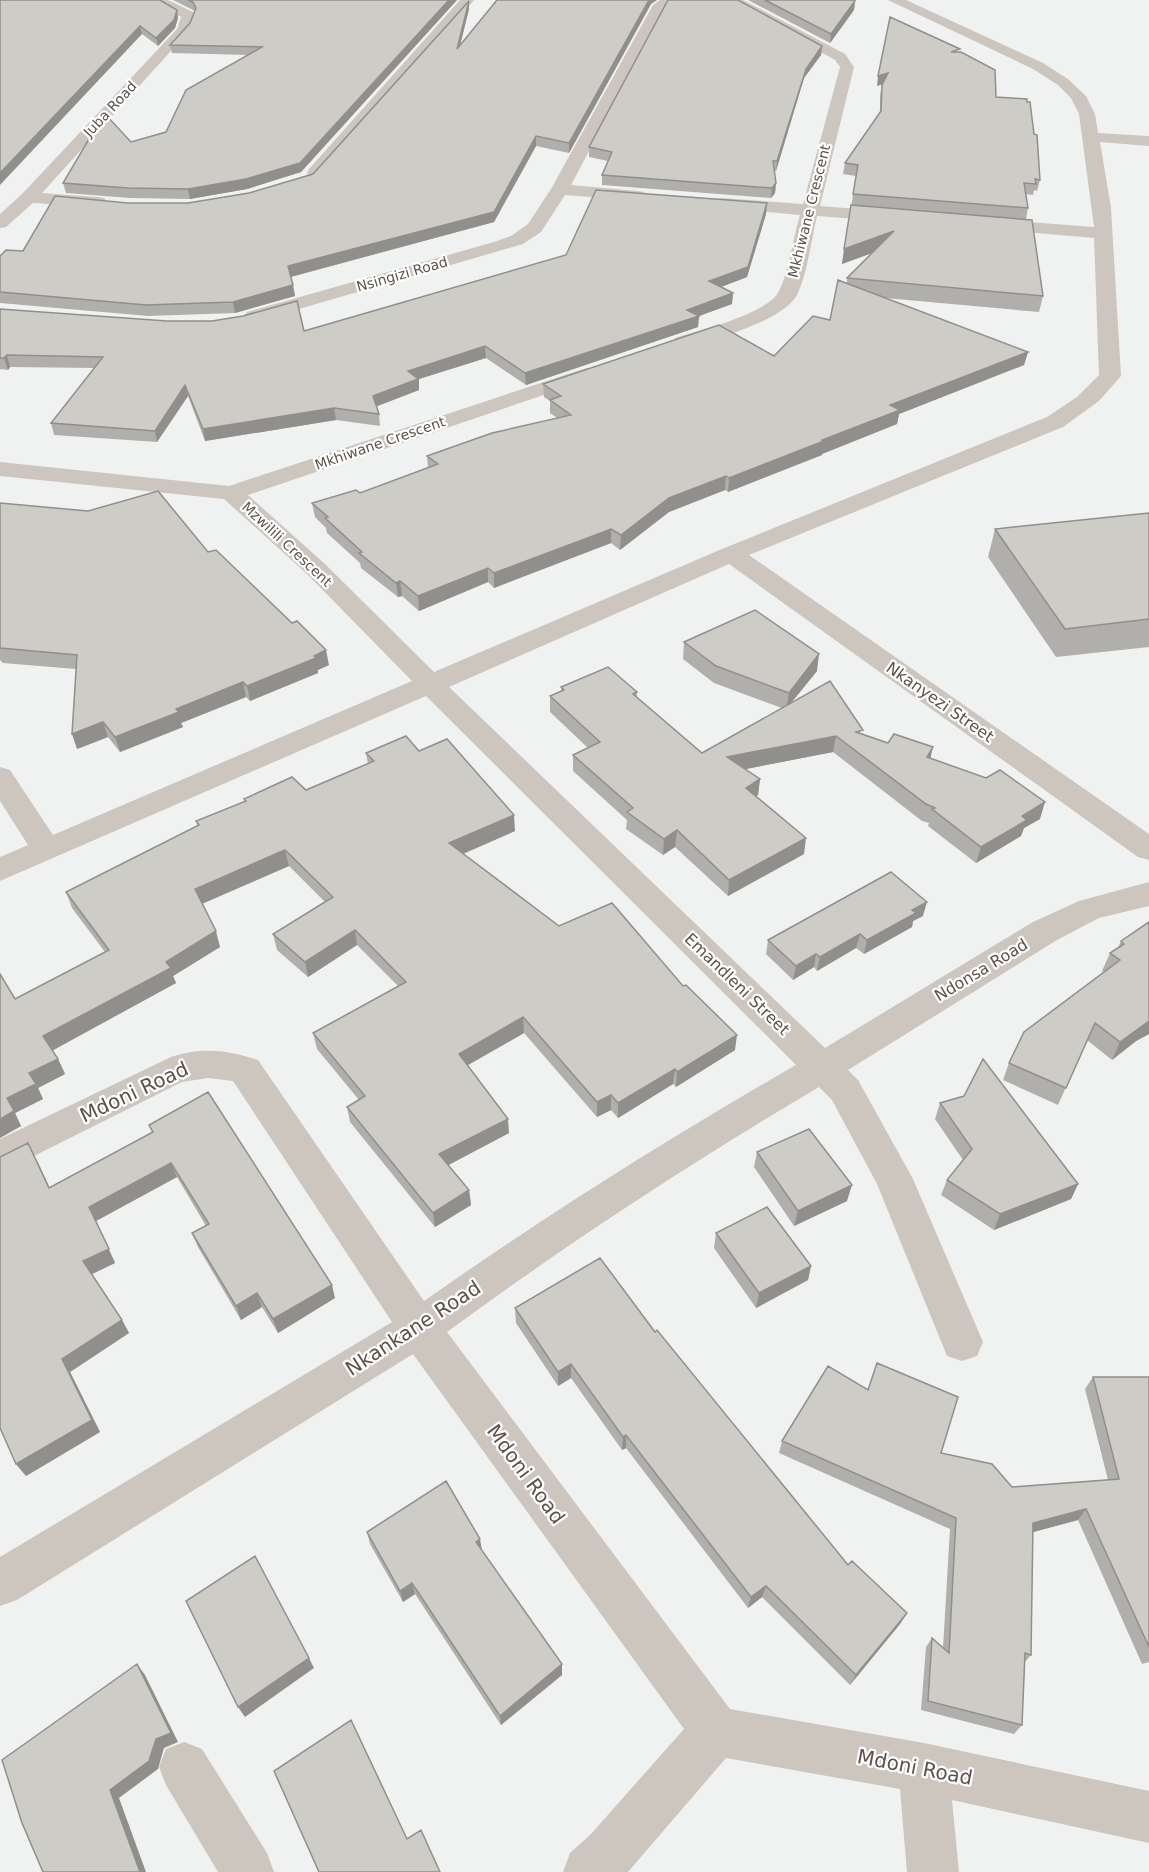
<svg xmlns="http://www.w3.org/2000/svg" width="1149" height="1872" viewBox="0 0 1149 1872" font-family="'DejaVu Sans',sans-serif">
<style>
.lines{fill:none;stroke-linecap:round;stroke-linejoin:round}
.minor{fill:#cdc6bf;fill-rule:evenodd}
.wall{fill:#b1afab}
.shaded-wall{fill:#908f8b}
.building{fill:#ceccc7;stroke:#908f8b;stroke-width:1.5}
.labels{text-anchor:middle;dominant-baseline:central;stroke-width:4.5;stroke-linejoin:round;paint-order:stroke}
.far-street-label{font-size:14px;fill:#5b5349;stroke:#fff}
.street-label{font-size:16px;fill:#5b5349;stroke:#fff}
.near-street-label{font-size:20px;fill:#5b5349;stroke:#fff}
</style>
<rect width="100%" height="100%" fill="#f0f2f2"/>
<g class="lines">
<path class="minor" d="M151,0H168L193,12L195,15L190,30L42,193L98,197L104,198L107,202L104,206L98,207L33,203L6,227L0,228V214L23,193L177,29L181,17Z
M460,0H474L321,177H309L307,173L309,169Z
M660,0H677L665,8L571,185L638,191L644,192L647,196L644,200L638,201L565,195L541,232L523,244L261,320H247L244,316L247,312L494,242L511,236L528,224L551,189L653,5Z
M726,0H743L845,54L854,67L820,206L895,212L901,213L904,217L901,221L895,222L817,216C811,241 808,270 798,293C786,321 710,341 682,348L675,346L672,342L675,338C699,330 768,314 779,291C788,274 794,235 800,215L722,208L716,207L713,203L716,199L722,198L803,204L840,67L835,60Z
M888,0H906L1043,63L1068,79L1086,96L1095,114L1098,133L1149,136V146L1100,142L1111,208L1121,376L1099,401L1063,427L749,555L1149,834V860L1138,857L729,564L449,687L825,1048L1033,922L1079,901L1149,882V906L1099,918L1057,940L848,1070L858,1080L913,1179L983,1342L977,1356L962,1361L947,1356L877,1184L832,1100L819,1087C691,1163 567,1244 447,1332L730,1709L924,1743L1149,1791V1843L952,1800L959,1872H907L900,1789L726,1758L628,1872H563L570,1853L591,1834L684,1729L413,1354L17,1600L0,1606V1557L392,1322L233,1081L208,1078L182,1082L0,1173V1139L171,1057C202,1047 227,1050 258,1060L424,1301C545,1216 669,1138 796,1065L426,696L0,881V857L28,845L0,801V767L10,770L53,835L412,681L307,574L224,499L0,476V462L229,486L580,370L587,368L594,370L598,374L594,378L248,495L325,564L434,672L722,549L1047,417L1077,397L1099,375L1094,238L989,229L983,228L980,224L983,220L989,219L1094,227L1079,114L1071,98L1058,85L1033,69Z
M184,1742L202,1749L267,1853L274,1872H218L166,1785L159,1767L166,1749Z"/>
</g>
<path class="wall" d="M0,0L178,18L175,28L158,46L142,34Z
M173,0H457L301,172L247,189L190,199L130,198L66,193L63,183L131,142L166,132L248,55L172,53L170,45L190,23L195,11Z
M497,0H657L651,4L569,153L536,146L494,222L291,277L295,296L235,313L148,316L0,303V256L23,251L128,203H188L249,193L313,174L469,9L460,45Z
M748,0H853L855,1L854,10L830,43Z
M822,46L821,55L804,78L776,171H774L776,183L775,193L771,198L602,185V175L608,161L589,157V147Z
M959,52L996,97L1040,180L1037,191L1034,190L1033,195L1026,194L1028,208L1026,219L1043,296L1039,312L885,298L1028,352L1024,365L899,414L897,424L822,454V455L728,492L725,490L669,512L620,550L611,543L494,588L488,582L419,611L402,596L398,597L361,568L360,563L327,533L326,528L315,517L312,503L360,493L428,468L427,456L557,418L550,413V401L544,397L543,384L774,356L830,320L847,283V278L872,253L842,264L856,176L843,174L845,163L880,113V96L882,84L877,86Z
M767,203L766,214L747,277L721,287L733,293L732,304L699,316L698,327L526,385L486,358L419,379V390L377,406L379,414L380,426L336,420L205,441L188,396L157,442L54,435L51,423L94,368L10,367L8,370L1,369L0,370V309L304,331Z
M0,503L208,552L329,665L318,670V673L250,701L246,697L181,723L183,727L120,752L108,737L77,749L76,669L3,663L0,660Z
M1149,513V647L1056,657L988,557L995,529Z
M684,642L817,671L792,702L863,734L888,743L933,747L930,758L1040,819L1024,828L1021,836L976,863L928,826L929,823L922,821L833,752L746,769L760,779L758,795L756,796L804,854L728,896L675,847L663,855L626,829L627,820L573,771V755L588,748L550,712V696L561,691V687L637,692V697L702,753L782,708L714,683L683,659Z
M419,751L515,831L463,854L559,926L735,1050L676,1087L673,1084L618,1118L611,1110L597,1117L524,1033L468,1065L509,1133L448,1165L469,1190L471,1205L435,1227L350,1122L347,1107L359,1100L317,1049L313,1033L398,986L357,945L308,977L277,950L273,934L325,902L289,866L202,904L220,947L173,976L176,983L52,1050L58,1059L65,1074L38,1088L43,1099L15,1113L21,1126L0,1138L15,999L105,952L72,908L66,892L198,826L196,821L245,802L244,799L306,790L368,764L366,753Z
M923,916L913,921L912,927L864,954L856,948L817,971L814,967L793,980L766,954L768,940Z
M1149,922V1034L1136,1041L1112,1060L1087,1040L1058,1105L1003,1080L1009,1063L1104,972L1102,971L1110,953L1118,948L1121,941Z
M964,1096L1078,1184L1071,1199L994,1230L941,1195L947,1180L963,1160L935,1119L940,1103Z
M149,1125L335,1298L278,1333L262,1307L241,1320L198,1247L192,1233L206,1226L177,1177L96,1221L115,1263L92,1274L122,1320L129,1333L70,1372L100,1432L26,1476L16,1464L36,1158L50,1188L152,1133Z
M757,1152L847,1201L794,1226L754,1167Z
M716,1233L811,1266L808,1280L756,1308L714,1248Z
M515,1308L655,1332L848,1565L907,1613L900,1624L850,1685L762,1597L748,1608L626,1448L622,1450L571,1378L558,1386L516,1323Z
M1093,1377H1149V1662L1142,1664L1078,1520L1033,1532L1031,1655L1025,1662L1022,1725L1014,1734L921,1710L926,1647L932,1638L943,1648L950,1529L779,1453L782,1441L941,1453L1012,1487L1108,1480L1085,1389Z
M367,1532L482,1551L562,1675L501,1725L415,1594L403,1602L370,1544Z"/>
<path class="shaded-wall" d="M449,0H457L301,172L247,189L190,199L188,189Z
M649,0H657L651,4L569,153V143Z
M469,1V9L457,58V49Z
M855,1L854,10L830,43L831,34Z
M177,10L178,18L175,28L158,46L156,38Z
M140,26L142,34L0,185V173Z
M822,46L821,55L804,78L776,171L777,161L806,69Z
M888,73L886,83L877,86L878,76Z
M536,136V146L494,222L290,277L288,266Z
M776,183L775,193L771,198L772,188Z
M767,203L766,214L747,277L708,292L709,281Z
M894,231L891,246L842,264L844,249Z
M293,285L295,296L235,313L233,302Z
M733,293L732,304L696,317L699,316L698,327L526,385L525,373L687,310Z
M485,346L486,358L419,379V390L375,407L373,396L408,371Z
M1028,352L1024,365L899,414L897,424L822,454V455L728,492L729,478L822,440L890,405Z
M7,355L10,367L8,370L4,358Z
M185,385L188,396L157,442L155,431Z
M334,408L336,420L205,441L203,429Z
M726,476L725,490L669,512L620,550L621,535L669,498Z
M611,529V543L494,588V573Z
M488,568V582L419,611L418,596Z
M400,581L402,596L398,597L396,583Z
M326,650L329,665L318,670V673L250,701L247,686Z
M819,654L817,671L786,709L789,693Z
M243,682L246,697L181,723L183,727L120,752L115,737L176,709Z
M103,722L108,737L77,749L72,734Z
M836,736L833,752L725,773L727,757Z
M933,747L929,764L927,757Z
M760,779L758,795L744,804L746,788Z
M1045,802L1040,819L1024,828L1021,836L976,863L981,847L1022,816Z
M514,815L515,831L451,859L449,843Z
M677,830L675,847L663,855L664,839Z
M806,838L804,854L728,896L729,880Z
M285,850L289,866L199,905L195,889Z
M927,902L923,916L913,921L912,927L864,954L867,940L912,910Z
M355,930L357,945L308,977L305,962Z
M216,931L220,947L173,976L176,983L50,1052L43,1036Z
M860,934L856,948L817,971L820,957Z
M816,954L814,967L793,980L796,966Z
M523,1017L524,1033L461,1069L459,1054Z
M1149,1021V1034L1136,1041L1112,1060L1120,1042Z
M737,1035L735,1050L676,1087L677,1072Z
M58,1059L65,1074L38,1088L43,1099L15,1113L21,1126L0,1138V1119L7,1098L29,1073Z
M675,1069L673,1084L618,1118V1103Z
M611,1095V1110L597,1117V1102Z
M508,1119L509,1133L441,1169L439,1154Z
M171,1163L177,1177L96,1221L115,1263L90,1275L83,1261L89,1207Z
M1078,1184L1071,1199L994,1230L1000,1214Z
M852,1185L847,1201L794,1226L798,1211Z
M469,1190L471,1205L435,1227L433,1213Z
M811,1266L808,1280L756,1308L759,1293Z
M332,1285L335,1298L278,1333L273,1319Z
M257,1293L262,1307L241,1320L236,1306Z
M122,1320L129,1333L70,1372L100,1432L26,1476L16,1464L62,1359Z
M571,1364V1378L558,1386V1372Z
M626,1435V1448L622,1450L623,1437Z
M1086,1509L1078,1520L1026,1534L1033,1523Z
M480,1539L482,1551L476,1542Z
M412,1583L415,1594L403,1602L400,1591Z
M766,1586L762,1597L748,1608L751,1597Z
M907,1613L900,1624L850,1685L856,1675Z
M309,1658L314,1668L245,1717L238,1707Z
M137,1664L145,1675L178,1742L164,1748L158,1769L119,1798L146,1872H140L110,1790Z
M562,1664V1675L501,1725L500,1716Z"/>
<path class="building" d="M0,0H160L177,10L174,20L156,38L140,26L0,173Z
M188,0H449L300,163L246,179L188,189L128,188L63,183L99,122L106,115L131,142L166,132L186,90L262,47L170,45L190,23L196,8L193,2Z
M497,0H649L569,143L536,136L494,212L288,266L293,285L233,302L146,305L0,292V256L6,250L23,251L55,196L128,203H188L249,193L313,174L469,1L457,49Z
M668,0H738L822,46L806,69L777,161H773L776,183L772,188L602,175L612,152L589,147Z
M765,0H853L855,1L831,34Z
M890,17L960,49L951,52H961L995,70L996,97L1027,99V102H1030L1034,134L1037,135L1040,180L1035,179L1036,184L1024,183L1028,208L853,194L858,165L845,163L881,111L882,85L888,73L878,76Z
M596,190L767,203L748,267L709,281L733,293L687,310L699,316L525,373L485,346L408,371L418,379L373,396L379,414L334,408L203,429L185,385L155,431L51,423L103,357L7,355L4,358H0V309L167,321H212L243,316L297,301L304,331L566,255Z
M851,205L1032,220L1043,296L847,278L894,231L844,249Z
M838,280L1028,352L890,405L900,410L822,440L824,441L729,478L726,476L669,498L621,535L611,529L494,573L488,568L418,596L400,581L396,583L359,553L362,552L325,518L328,517L312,503L356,490L360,493L438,464L427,456L492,433L571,415L550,400L561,396L543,384L719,325L774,356L813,316L830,320Z
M158,491L208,552L216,550L292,623L297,621L326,650L314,656L316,658L247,686L243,682L176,709L179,712L115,737L103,722L72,734L77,655L0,648V503L88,511Z
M1149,513V619L1065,629L995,529Z
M755,610L819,654L789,693L716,666L684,642Z
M608,667L637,692L633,694L702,753L830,681L863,730L856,732L888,743L894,734L933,747L927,757L986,778L1000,770L1045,802L1022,816L1027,820L981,847L932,809L935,808L926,804L836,736L727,757L760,779L746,788L806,838L729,880L677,830L664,839L627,812L633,808L573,755L600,742L550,696L564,690L561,687Z
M406,736L419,751L447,739L514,815L449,843L559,926L612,903L683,986L686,985L737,1035L677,1072L675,1069L618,1103L611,1095L597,1102L523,1017L459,1054L508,1119L439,1154L469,1190L433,1213L347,1107L365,1096L313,1033L406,982L355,930L305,962L273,934L333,897L285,850L195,889L216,931L166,962L171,968L43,1036L58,1059L29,1073L36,1084L7,1098L14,1111L0,1119V974L15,999L109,950L66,892L199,825L196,821L246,801L244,799L292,777L306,790L374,761L366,753Z
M891,872L927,902L912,910L916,913L867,940L860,934L820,957L816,954L796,966L768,940Z
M1149,922V1021L1120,1042L1095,1023L1066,1088L1009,1063L1024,1032L1120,960L1110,953L1124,944L1121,941Z
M983,1059L1078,1184L1000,1214L947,1180L972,1149L940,1103L964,1096Z
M208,1092L332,1285L273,1319L257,1293L236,1306L192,1233L209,1224L171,1163L89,1207L109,1249L83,1261L122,1320L62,1359L92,1420L16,1464L0,1428V1157L28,1143L49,1188L153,1132L149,1125Z
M809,1129L852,1185L798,1211L757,1152Z
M767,1207L811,1266L759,1293L716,1233Z
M600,1258L655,1332L657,1330L848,1565L852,1561L907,1613L856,1675L766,1586L751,1597L626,1435L623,1437L571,1364L558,1372L515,1308Z
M877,1363L958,1397L941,1453L992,1464L1012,1487L1119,1479L1093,1377H1149V1647L1086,1509L1033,1523L1031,1655L1025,1653L1022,1725L928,1701L932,1638L949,1653L956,1518L782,1441L828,1366L868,1390Z
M446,1481L480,1539L476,1542L562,1664L500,1716L412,1583L400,1591L367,1532Z
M255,1556L309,1658L238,1707L186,1601Z
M137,1664L171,1733L156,1739L149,1761L110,1790L140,1872H43L22,1823L2,1760Z
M351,1720L407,1839L421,1830L440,1872H319L274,1771Z"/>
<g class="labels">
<g class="far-street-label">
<text transform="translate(110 109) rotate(-47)">Juba Road</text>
<text transform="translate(809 211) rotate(-76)">Mkhiwane Crescent</text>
<text transform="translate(402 274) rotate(-16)">Nsingizi Road</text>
<text transform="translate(380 443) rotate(-19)">Mkhiwane Crescent</text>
<text transform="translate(287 544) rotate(43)">Mzwilili Crescent</text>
</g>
<g class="street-label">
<text transform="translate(940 702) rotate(35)">Nkanyezi Street</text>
<text transform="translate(981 970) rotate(-31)">Ndonsa Road</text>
<text transform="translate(737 984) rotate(44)">Emandleni Street</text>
</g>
<g class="near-street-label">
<text transform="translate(134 1092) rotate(-25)">Mdoni Road</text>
<text transform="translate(413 1328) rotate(-33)">Nkankane Road</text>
<text transform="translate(526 1474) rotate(54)">Mdoni Road</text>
<text transform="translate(915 1767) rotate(11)">Mdoni Road</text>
</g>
</g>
</svg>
